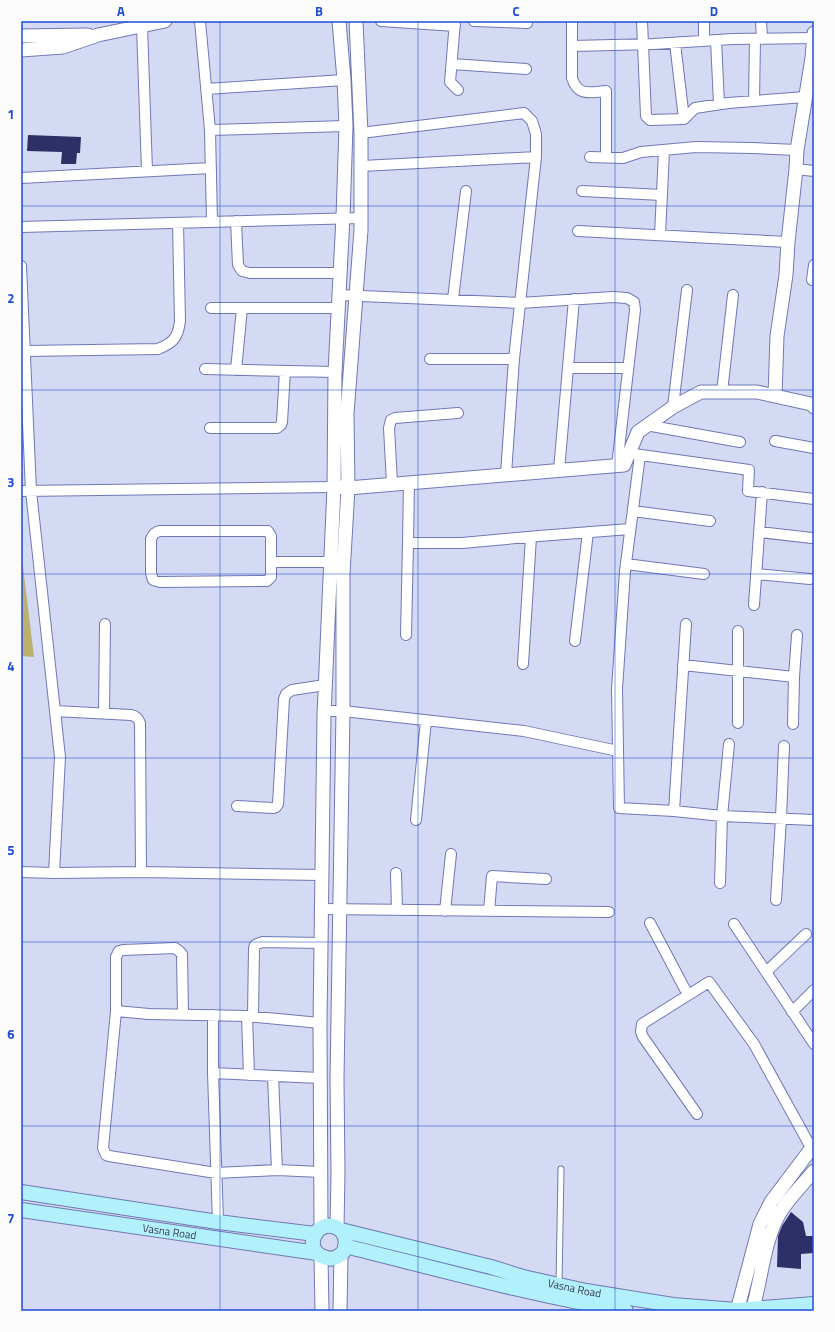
<svg xmlns="http://www.w3.org/2000/svg" width="835" height="1332" viewBox="0 0 835 1332" font-family="'Titillium Web',sans-serif">
<style>
.green{fill:#bdaf6f}
.building{fill:#2d3067}
.lines{fill:none;stroke-linecap:round;stroke-linejoin:round}
.service-casing{stroke:#7078b4;stroke-width:7}
.minor-casing{stroke:#7078b4;stroke-width:12}
.tertiary-casing{stroke:#7078b4;stroke-width:15}
.secondary-casing{stroke:#7078b4;stroke-width:16}
.service{stroke:#fff;stroke-width:5}
.minor{stroke:#fff;stroke-width:10}
.tertiary{stroke:#fff;stroke-width:13}
.secondary{stroke:#b2f0fc;stroke-width:14}
.grid{fill:none;stroke:#1d4ed8;stroke-width:1;stroke-opacity:0.55}
.labels{text-anchor:middle;dominant-baseline:central;stroke-width:4;stroke-linejoin:round;paint-order:stroke}
.street-label{font-size:11px;fill:#363954;stroke:#fcfcfc}
.neatline{fill:none;stroke:#1d4ed8;stroke-width:1.5}
.grid-label{font-size:13px;text-anchor:middle;font-weight:bold;fill:#1d4ed8}
</style>
<rect width="100%" height="100%" fill="#d5daf4"/>
<path class="green" d="M21,550L34,657L21,656Z"/>
<path class="building" d="M28,135L81,137L80,153H77L76,164H61L62,152L27,151Z
M791,1212L803,1222L806,1236H814V1253L801,1254V1269L777,1267L778,1236L782,1226Z"/>
<g class="lines">
<g class="service-casing">
<path id="service" d="M559,1284L561,1169"/>
</g>
<g class="minor-casing">
<path id="minor" d="M200,21L210,130L212,222
M381,21L455,26
M455,21L450,82L458,90
M474,21L527,23
M572,21V78C578,97 590,92 606,91V157
M642,21L646,116L650,120L684,119L695,108L728,103L805,97
M761,21L762,39
M142,26L147,171
M716,40L719,104
M704,41V21
M675,43L684,119
M572,46L654,44L733,39L814,38
M452,64L526,69
M206,89L344,80
M754,101L755,39
M210,130L346,126
M361,133L524,113L532,121L536,134V157L514,359L506,474
M590,157L623,158L641,152L696,147L752,148L797,150
M362,166L536,157
M796,169L814,171
M21,178L211,168
M582,191L662,195
M236,221L238,265L242,271L250,273H340
M21,227L361,218
M578,231L788,242
M660,235L664,151
M21,266L31,491L60,757L54,873
M812,280L814,265
M339,295L520,303L613,297L627,298L634,302L635,310L617,466
M453,299L466,191
M211,308H338
M25,351L158,349C173,343 178,338 180,321L178,223
M430,359H514
M568,368H628
M205,369L335,372
M236,370L242,308
M722,392L733,295
M673,407L687,290
M646,425L740,442
M210,428H277L281,425L282,422L285,371
M775,441L814,448
M634,454L749,470L748,491L814,499
M640,455L625,571L617,689L619,808L674,811L722,816L814,820
M559,470L574,299
M409,482L408,543H462L539,536L630,529
M392,483L389,428L391,420L395,418L458,413
M21,491L334,487
M633,511L710,521
M759,532L812,538
M271,562V536L268,531H160C155,532 153,534 151,539V573L153,580L160,582L267,581L271,577V562H330
M626,564L704,574
M756,574L810,579
M754,605L762,492
M406,635L408,543
M575,641L588,532
M523,664L531,537
M683,665L794,677L793,724
M794,677L797,635
M324,711H343L524,731L618,751
M104,713L105,624
M738,723V631
M237,806L273,808L276,807L278,804L284,699L286,694L292,690L325,685
M674,811L686,624
M416,820L426,721
M21,872L54,873L141,872L140,723C138,718 136,716 131,715L55,711
M141,872L321,875
M396,873L397,910
M720,883L722,816L729,744
M776,900L781,818L784,746
M321,909L609,912
M445,911L451,854
M489,911L492,876L546,879
M650,923L688,995
M734,924L814,1044
M766,972L806,934
M116,1011L149,1014L247,1016L320,1023
M792,1012L814,990
M183,1014L182,954L179,951L175,948L123,950L119,951L116,957V1011L103,1148L106,1155L109,1156L216,1173L277,1170L321,1172
M213,1015V1073L218,1222
M247,1016L249,1075
M253,1016L254,948L255,945L262,942L321,943
M213,1073L320,1078
M273,1076L277,1170
M697,1114L643,1037L641,1032L642,1024L709,982L754,1044L814,1153"/>
</g>
<g class="tertiary-casing">
<path id="tertiary" d="M21,36L88,35
M21,50L63,47L98,35L165,21
M775,396L777,336L786,275L788,242L796,169L797,150L812,58L814,33
M340,487L348,488L624,465L638,432L673,407L701,392H757L811,404L814,407
M321,1228L320,1023L324,715L334,487L335,372L343,217L346,126L344,80L339,21
M337,1228L338,1173L337,1079L343,711V574L348,488L347,414L361,230V133L356,21
M321,1256L322,1311
M340,1311L341,1254
M737,1311L760,1224L771,1202L814,1145
M752,1311C762,1279 763,1241 781,1211C790,1197 803,1184 814,1171"/>
</g>
<g class="secondary-casing">
<g id="secondary">
<path d="M21,1192L218,1222L315,1234"/>
<path id="s1" d="M21,1210L317,1253"/>
<path id="s2" d="M341,1230C348,1239 348,1252 337,1257C333,1259 328,1259 324,1257C301,1251 317,1213 341,1230L491,1267L523,1277L586,1291L673,1305L737,1310L814,1304"/>
<path d="M345,1246C438,1269 531,1295 626,1311"/>
</g>
</g>
<use href="#service" class="service"/>
<use href="#minor" class="minor"/>
<use href="#tertiary" class="tertiary"/>
<use href="#secondary" class="secondary"/>
</g>
<path class="grid" d="M220,21V1311M418,21V1311M615,21V1311M21,206H814M21,390H814M21,574H814M21,758H814M21,942H814M21,1126H814"/>
<g class="labels">
<g class="street-label">
<text stroke="none"><textPath href="#s1" startOffset="150">Vasna Road</textPath></text>
<text stroke="none"><textPath href="#s2" startOffset="344">Vasna Road</textPath></text>
</g>
</g>
<rect width="835" height="1332" fill="none" stroke="#fcfcfc" stroke-width="44"/>
<rect x="22" y="22" width="791" height="1288" class="neatline"/>
<g class="grid-label">
<text x="121" y="16">A</text>
<text x="319" y="16">B</text>
<text x="516" y="16">C</text>
<text x="714" y="16">D</text>
<text x="11" y="119">1</text>
<text x="11" y="303">2</text>
<text x="11" y="487">3</text>
<text x="11" y="671">4</text>
<text x="11" y="855">5</text>
<text x="11" y="1039">6</text>
<text x="11" y="1223">7</text>
</g>
</svg>
